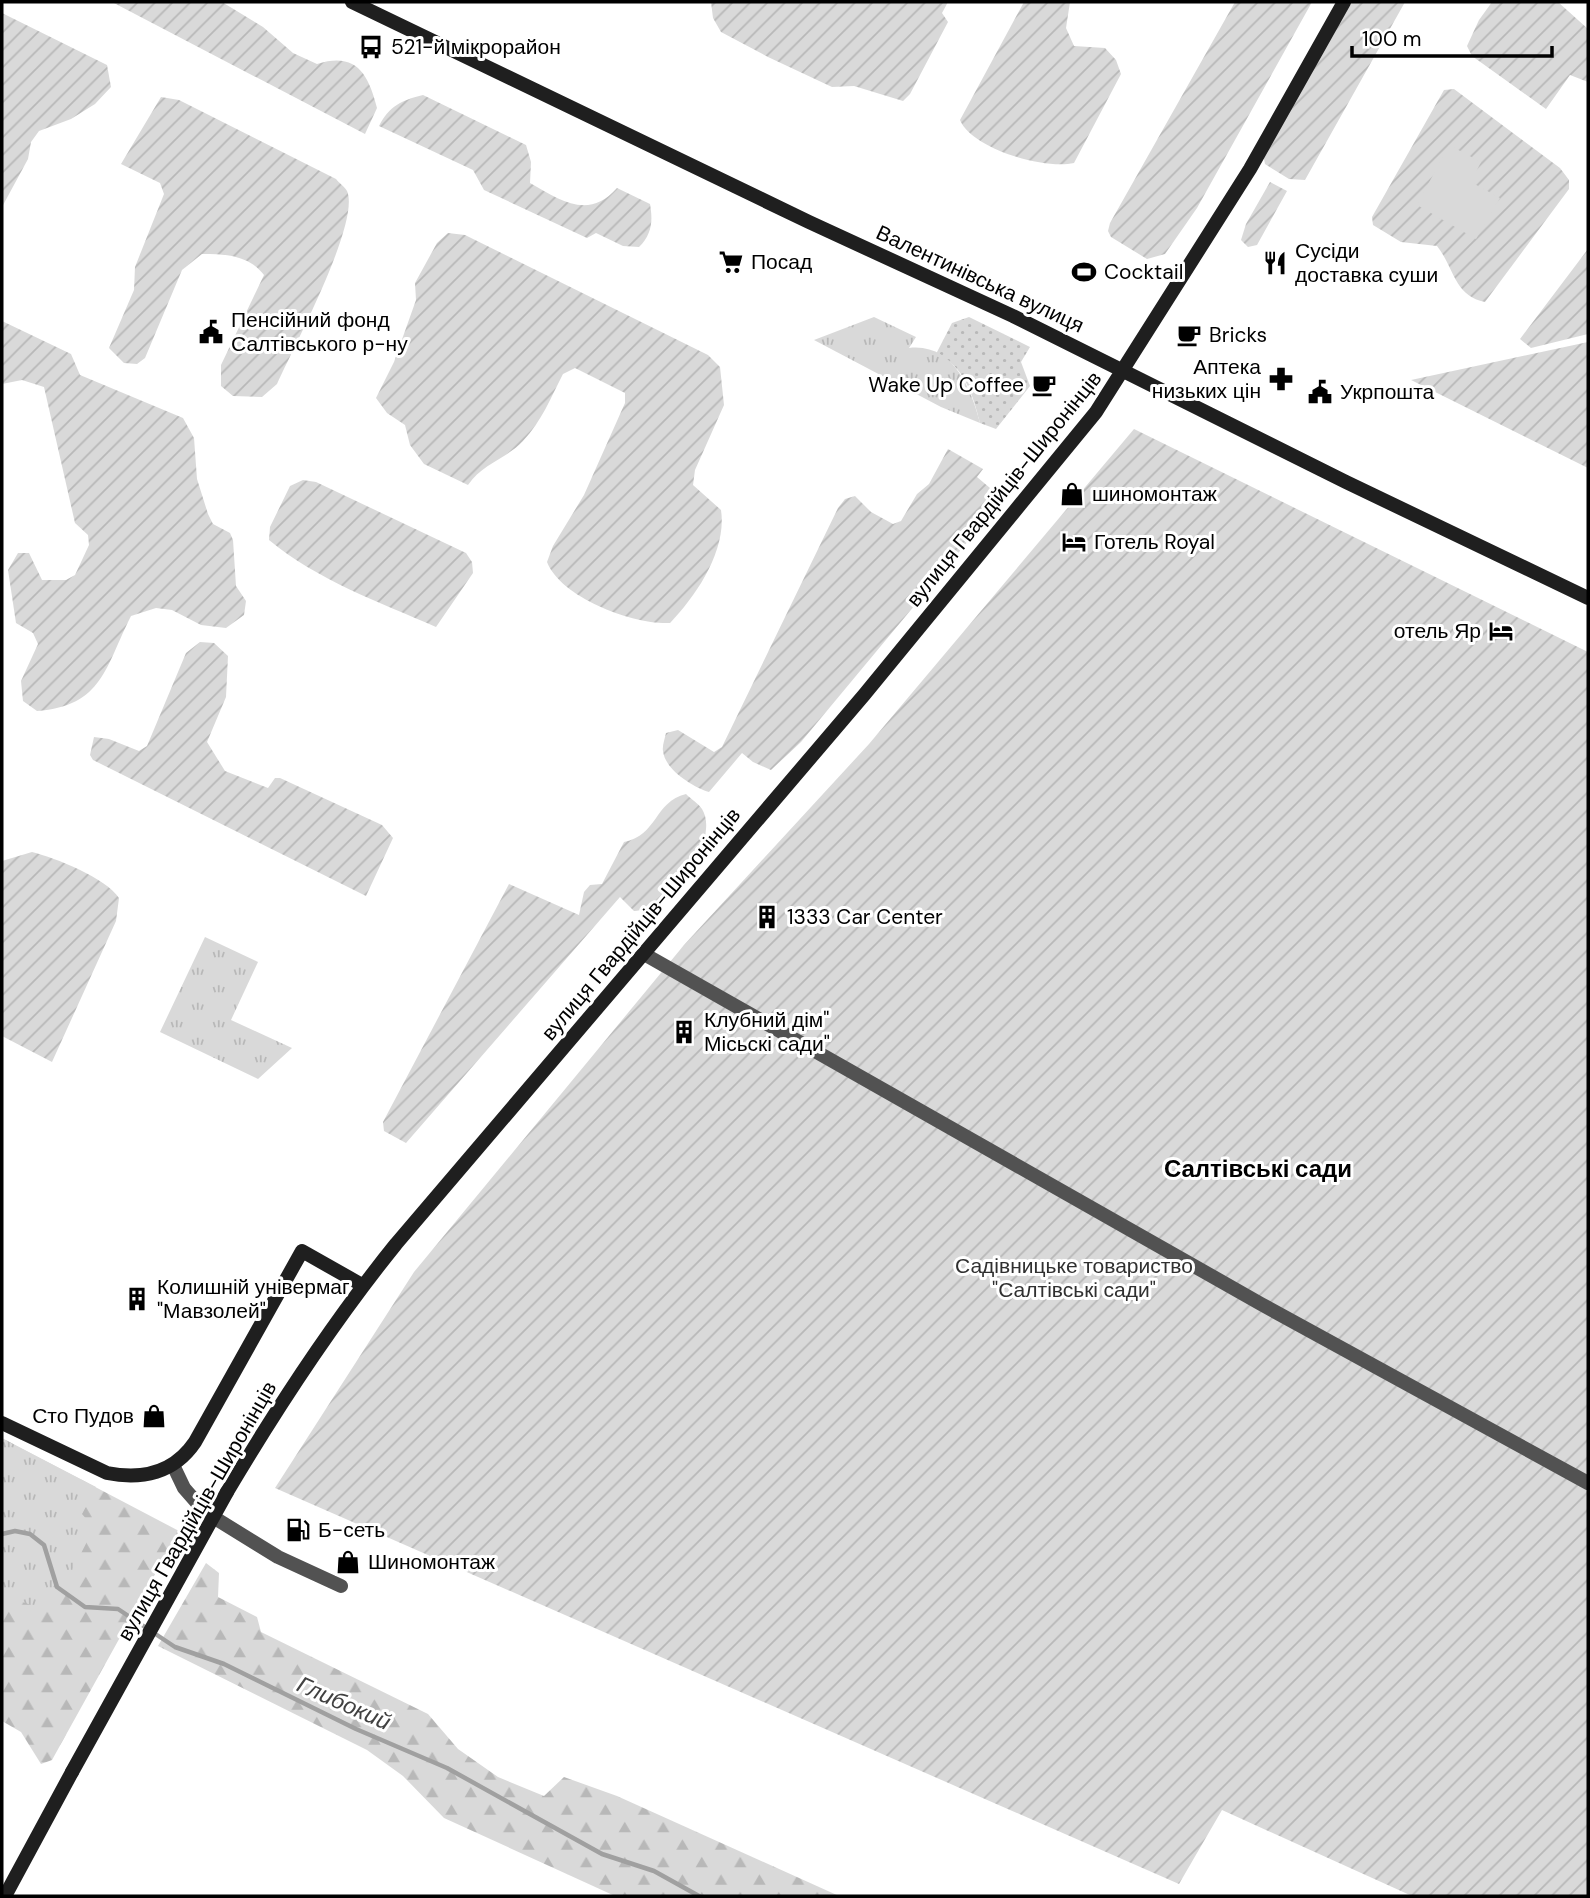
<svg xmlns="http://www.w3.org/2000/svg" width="1590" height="1898" viewBox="0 0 1590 1898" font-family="'DM Sans',sans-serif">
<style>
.grass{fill:url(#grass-dots)}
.forest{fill:url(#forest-firs)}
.park{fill:url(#park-tufts)}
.garden{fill:url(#garden-furrows)}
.pitch{fill:#d9d9d9}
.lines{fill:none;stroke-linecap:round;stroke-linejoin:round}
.stream{stroke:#a0a0a0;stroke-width:4.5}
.street{stroke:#525252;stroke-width:14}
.secondary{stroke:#1f1f1f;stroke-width:14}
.secondary-bridge{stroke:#1f1f1f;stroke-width:14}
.labels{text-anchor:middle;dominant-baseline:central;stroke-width:6;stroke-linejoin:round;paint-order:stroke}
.poi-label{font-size:21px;fill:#000;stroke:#fff;text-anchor:start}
.street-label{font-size:21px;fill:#000;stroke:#fff}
.park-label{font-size:21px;fill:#303030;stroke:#fff}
.water-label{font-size:23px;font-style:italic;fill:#414141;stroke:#fff}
.quarter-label{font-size:24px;font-weight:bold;fill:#000;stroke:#fff}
</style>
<defs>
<pattern id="grass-dots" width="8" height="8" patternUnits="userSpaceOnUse" patternTransform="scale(1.75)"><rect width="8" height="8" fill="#d9d9d9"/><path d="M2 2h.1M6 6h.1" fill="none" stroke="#b8b8b8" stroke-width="1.8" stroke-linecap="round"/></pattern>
<pattern id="forest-firs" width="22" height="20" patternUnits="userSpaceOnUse" patternTransform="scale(1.75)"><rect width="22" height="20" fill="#d9d9d9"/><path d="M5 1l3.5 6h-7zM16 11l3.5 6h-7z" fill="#b8b8b8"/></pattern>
<pattern id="park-tufts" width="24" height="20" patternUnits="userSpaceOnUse" patternTransform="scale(1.75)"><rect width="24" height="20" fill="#d9d9d9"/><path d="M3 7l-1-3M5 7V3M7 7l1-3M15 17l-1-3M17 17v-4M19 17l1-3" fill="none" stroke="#b8b8b8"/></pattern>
<pattern id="garden-furrows" width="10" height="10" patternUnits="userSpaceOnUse" patternTransform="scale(1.75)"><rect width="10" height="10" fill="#d9d9d9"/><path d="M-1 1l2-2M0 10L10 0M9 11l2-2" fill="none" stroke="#b8b8b8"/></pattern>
</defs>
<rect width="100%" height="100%" fill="#fff"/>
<path class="grass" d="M969,317L1030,347L1021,362L1030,386L996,429L980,423C973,395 964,365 936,354L952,323Z"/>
<path class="forest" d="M2,1438L179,1531L52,1760L41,1764L21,1732L2,1721Z
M206,1563L219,1573L218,1597L257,1617L261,1632L428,1714L458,1749L498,1777L544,1796L564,1777L617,1796L839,1896H615L444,1818L403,1776L367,1750L158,1646Z"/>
<path class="park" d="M874,317L916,337L909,348C953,343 971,388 980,423L941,407L814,340Z
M205,937L258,962L231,1020L292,1048L258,1079L160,1032Z
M3,1439L96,1487L82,1514L94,1528L74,1567L40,1608L2,1595Z"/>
<path class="garden" d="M112,2H222L263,27L293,53L317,64C356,52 368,73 377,108L365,134Z
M711,2H948L942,13L948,22L910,94L903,101L854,86L832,87L768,57L721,32L713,18Z
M1024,2H1070L1066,28L1074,46L1105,48L1116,60L1121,74L1074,163C1045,170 972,149 960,120Z
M1235,2H1312L1197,208L1165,254L1147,259L1111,237L1108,231L1110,223Z
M1350,2H1405L1305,180L1289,179L1265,164L1263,154Z
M1492,2H1558L1588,29V82L1570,75L1546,109L1472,56L1467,46L1479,20Z
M2,13L107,65L111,87L95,104L71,119L39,131L31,142L28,159L2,207Z
M1454,89L1560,168L1569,180V189L1485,302C1454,296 1454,267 1437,246L1401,242L1373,225L1372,217L1444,90Z
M423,95L526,145L531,162L530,183C561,201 589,220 617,188L650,204C653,221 652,234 639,247L623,246L596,233L587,238L484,190L473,170L379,126C389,106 402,100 423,95Z
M161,97L179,100L336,179C339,183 345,187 347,191C361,222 292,350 277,384L262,397L233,396L221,386V365L264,275C249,255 225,254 202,254L182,270L145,358L137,364L124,363L109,348L134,290L135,267L164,194L160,183L121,164Z
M1270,182L1287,191L1257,245L1248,247L1241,240L1246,224Z
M448,233L465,235L708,355L720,367L724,405L695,470L693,485L721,510C727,550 697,595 670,623C634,625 561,598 547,562L553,546L584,495L625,403V393L575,368L563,374C551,397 542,421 523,441C506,459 482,464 468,485L424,464L410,445L405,425L387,413L376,398L394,362L416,300L415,283L437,243Z
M1588,249V334L1531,348L1520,339Z
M2,321L71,354L80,375L183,418L194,438L197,479L208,514L213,524L230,533L233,540L236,586L246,601L244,615L226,628L201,625L172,610L156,608L131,616C105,667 103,706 37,711L23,701L21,681L38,644L33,633L16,623L8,570L18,553H29L42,580H66L75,575L89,545L88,535L75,523L44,387L22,380L2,384Z
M1588,342V468L1411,380Z
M1134,429L1588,652V1896H1412L1222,1810L1179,1884L275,1488L414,1272L684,945L869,744Z
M948,449L983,469L977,477L990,488L979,528L801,742L771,770L753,762L742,753L709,792C693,787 665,770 663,751C662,746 665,738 666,733L678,730L714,752L722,747L838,508L845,499L855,496L871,512L893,524L901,521L917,494L929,484Z
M303,480L316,482L466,553L472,562L473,573L436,627C379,602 317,580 269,540L270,527L290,486Z
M200,642L214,643L228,656L226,697L207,742L225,771L268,788L275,778H280L382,825L393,838L366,896L93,760L90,755L94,737L109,739L139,751L147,746L186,653Z
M686,794C691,799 699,804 702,809C722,841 666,912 634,911L620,897L406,1143L384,1131L383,1122L509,884L579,915L584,892L590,885L602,884L624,842C658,835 654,802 686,794Z
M32,852C56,858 106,878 119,898L116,921L52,1062L2,1036V861Z"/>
<path class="pitch" d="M1449,145L1481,162L1471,182L1500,198L1476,239L1417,205Z"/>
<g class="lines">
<path class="stream" d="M2,1534L15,1531L30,1534L44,1545L57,1587L85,1607L118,1609L175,1647L224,1664L356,1729L447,1768L602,1854L654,1871L699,1896"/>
<path class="street" d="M644,954L1261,1304L1588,1483
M173,1465L184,1488L205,1512L278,1557L341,1586"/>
<path class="secondary" d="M352,2L809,222L1013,316L1346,482L1588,598
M2,1423L107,1473C142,1480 174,1473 195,1442L302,1251L362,1285
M227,1492C278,1406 333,1322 396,1244L864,695L1096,412L1250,169L1344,2
M5,1896L72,1772"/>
<path class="secondary-bridge" d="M72,1772L227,1492"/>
</g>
<defs>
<g id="bus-bare" transform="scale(1.89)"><path d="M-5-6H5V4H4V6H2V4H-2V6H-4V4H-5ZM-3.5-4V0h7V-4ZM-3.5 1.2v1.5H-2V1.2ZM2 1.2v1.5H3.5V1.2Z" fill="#000" stroke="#fff" stroke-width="2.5" paint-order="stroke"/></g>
<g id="supermarket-bare" transform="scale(1.89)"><path d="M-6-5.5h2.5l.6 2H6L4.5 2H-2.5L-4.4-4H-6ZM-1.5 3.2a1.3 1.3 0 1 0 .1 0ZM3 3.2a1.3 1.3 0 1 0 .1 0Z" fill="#000" stroke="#fff" stroke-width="2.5" paint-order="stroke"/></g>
<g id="restaurant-bare" transform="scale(1.89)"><path d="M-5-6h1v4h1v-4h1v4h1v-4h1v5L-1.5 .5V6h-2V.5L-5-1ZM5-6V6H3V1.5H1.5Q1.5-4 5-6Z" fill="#000" stroke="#fff" stroke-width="2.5" paint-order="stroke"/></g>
<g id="stadium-bare" transform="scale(1.89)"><path d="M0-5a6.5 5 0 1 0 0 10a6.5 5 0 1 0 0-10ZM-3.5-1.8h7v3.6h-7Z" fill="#000" stroke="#fff" stroke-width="2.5" paint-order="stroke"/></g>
<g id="civic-bare" transform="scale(1.89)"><path d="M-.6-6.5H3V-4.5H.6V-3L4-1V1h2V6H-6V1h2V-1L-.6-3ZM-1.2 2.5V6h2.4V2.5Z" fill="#000" stroke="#fff" stroke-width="2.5" paint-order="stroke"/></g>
<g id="cafe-bare" transform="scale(1.89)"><path d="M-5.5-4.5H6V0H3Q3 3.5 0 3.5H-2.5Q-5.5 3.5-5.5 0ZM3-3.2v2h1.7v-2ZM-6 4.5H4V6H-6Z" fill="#000" stroke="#fff" stroke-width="2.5" paint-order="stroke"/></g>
<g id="pharmacy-bare" transform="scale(1.89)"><path d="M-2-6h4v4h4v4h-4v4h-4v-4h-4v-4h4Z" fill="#000" stroke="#fff" stroke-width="2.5" paint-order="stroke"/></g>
<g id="shop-bare" transform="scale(1.89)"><path d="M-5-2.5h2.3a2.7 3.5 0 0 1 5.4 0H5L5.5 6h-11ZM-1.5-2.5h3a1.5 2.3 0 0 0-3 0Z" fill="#000" stroke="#fff" stroke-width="2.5" paint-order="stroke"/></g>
<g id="hotel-bare" transform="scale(1.89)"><path d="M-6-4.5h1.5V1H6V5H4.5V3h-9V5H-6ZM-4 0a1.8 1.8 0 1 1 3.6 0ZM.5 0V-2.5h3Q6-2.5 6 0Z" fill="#000" stroke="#fff" stroke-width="2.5" paint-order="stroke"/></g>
<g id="building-bare" transform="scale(1.89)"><path d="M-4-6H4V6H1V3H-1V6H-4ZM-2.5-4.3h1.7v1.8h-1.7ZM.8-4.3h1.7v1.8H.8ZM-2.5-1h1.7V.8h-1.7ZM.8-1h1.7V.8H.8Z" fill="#000" stroke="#fff" stroke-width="2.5" paint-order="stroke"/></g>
<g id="fuel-bare" transform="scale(1.89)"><path d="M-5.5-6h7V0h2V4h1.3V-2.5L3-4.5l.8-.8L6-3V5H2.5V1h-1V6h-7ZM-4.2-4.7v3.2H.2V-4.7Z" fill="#000" stroke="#fff" stroke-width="2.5" paint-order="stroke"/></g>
</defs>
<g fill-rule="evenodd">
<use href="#bus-bare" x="371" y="47"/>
<use href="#supermarket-bare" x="731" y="262"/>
<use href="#restaurant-bare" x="1275" y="263"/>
<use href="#stadium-bare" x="1084" y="272"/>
<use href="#civic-bare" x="211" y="332"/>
<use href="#cafe-bare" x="1189" y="335"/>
<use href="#pharmacy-bare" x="1281" y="379"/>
<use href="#cafe-bare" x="1044" y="385"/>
<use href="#civic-bare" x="1320" y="392"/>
<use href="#shop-bare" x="1072" y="494"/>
<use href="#hotel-bare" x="1074" y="542"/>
<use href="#hotel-bare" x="1501" y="631"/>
<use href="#building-bare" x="767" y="917"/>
<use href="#building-bare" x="684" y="1032"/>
<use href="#building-bare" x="137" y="1299"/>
<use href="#shop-bare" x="154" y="1416"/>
<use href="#fuel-bare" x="298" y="1530"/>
<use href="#shop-bare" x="348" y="1562"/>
</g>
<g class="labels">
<g class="poi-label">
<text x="391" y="47">521-й мікрорайон</text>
<text x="1295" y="251">Сусіди<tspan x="1295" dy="24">доставка суши</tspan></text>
<text x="751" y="262">Посад</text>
<text x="1104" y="272">Cocktail</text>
<text x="231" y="320">Пенсійний фонд<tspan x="231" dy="24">Салтівського р-ну</tspan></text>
<text x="1209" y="335">Bricks</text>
<text x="1261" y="367" text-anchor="end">Аптека<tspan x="1261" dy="24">низьких цін</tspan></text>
<text x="1024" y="385" text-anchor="end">Wake Up Coffee</text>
<text x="1340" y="392">Укрпошта</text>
<text x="1092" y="494">шиномонтаж</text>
<text x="1094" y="542">Готель Royal</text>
<text x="1481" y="631" text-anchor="end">отель Яр</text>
<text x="787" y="917">1333 Car Center</text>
<text x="704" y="1020">Клубний дім"<tspan x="704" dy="24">Місьскі сади"</tspan></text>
<text x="157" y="1287">Колишній універмаг<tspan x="157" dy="24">"Мавзолей"</tspan></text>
<text x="134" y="1416" text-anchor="end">Сто Пудов</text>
<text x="318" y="1530">Б-сеть</text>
<text x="368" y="1562">Шиномонтаж</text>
</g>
<g class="street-label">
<text transform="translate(980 279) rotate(25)">Валентинівська вулиця</text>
<text transform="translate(1004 489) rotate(-51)">вулиця Гвардійців-Широнінців</text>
<text transform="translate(641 924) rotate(-50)">вулиця Гвардійців-Широнінців</text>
<text transform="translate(197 1511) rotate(-60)">вулиця Гвардійців-Широнінців</text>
</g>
<g class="park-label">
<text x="1074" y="1266">Садівницьке товариство<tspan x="1074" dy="24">"Салтівські сади"</tspan></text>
</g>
<g class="water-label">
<text transform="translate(344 1703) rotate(24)">Глибокий</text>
</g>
<g class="quarter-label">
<text x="1258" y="1168">Салтівські сади</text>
</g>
</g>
<rect width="1590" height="1898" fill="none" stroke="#000000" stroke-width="7"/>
<path d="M1352 46v10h200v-10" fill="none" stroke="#000000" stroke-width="3.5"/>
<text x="1362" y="46" font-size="21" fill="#000000" stroke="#ffffff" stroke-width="5" paint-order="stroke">100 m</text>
</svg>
